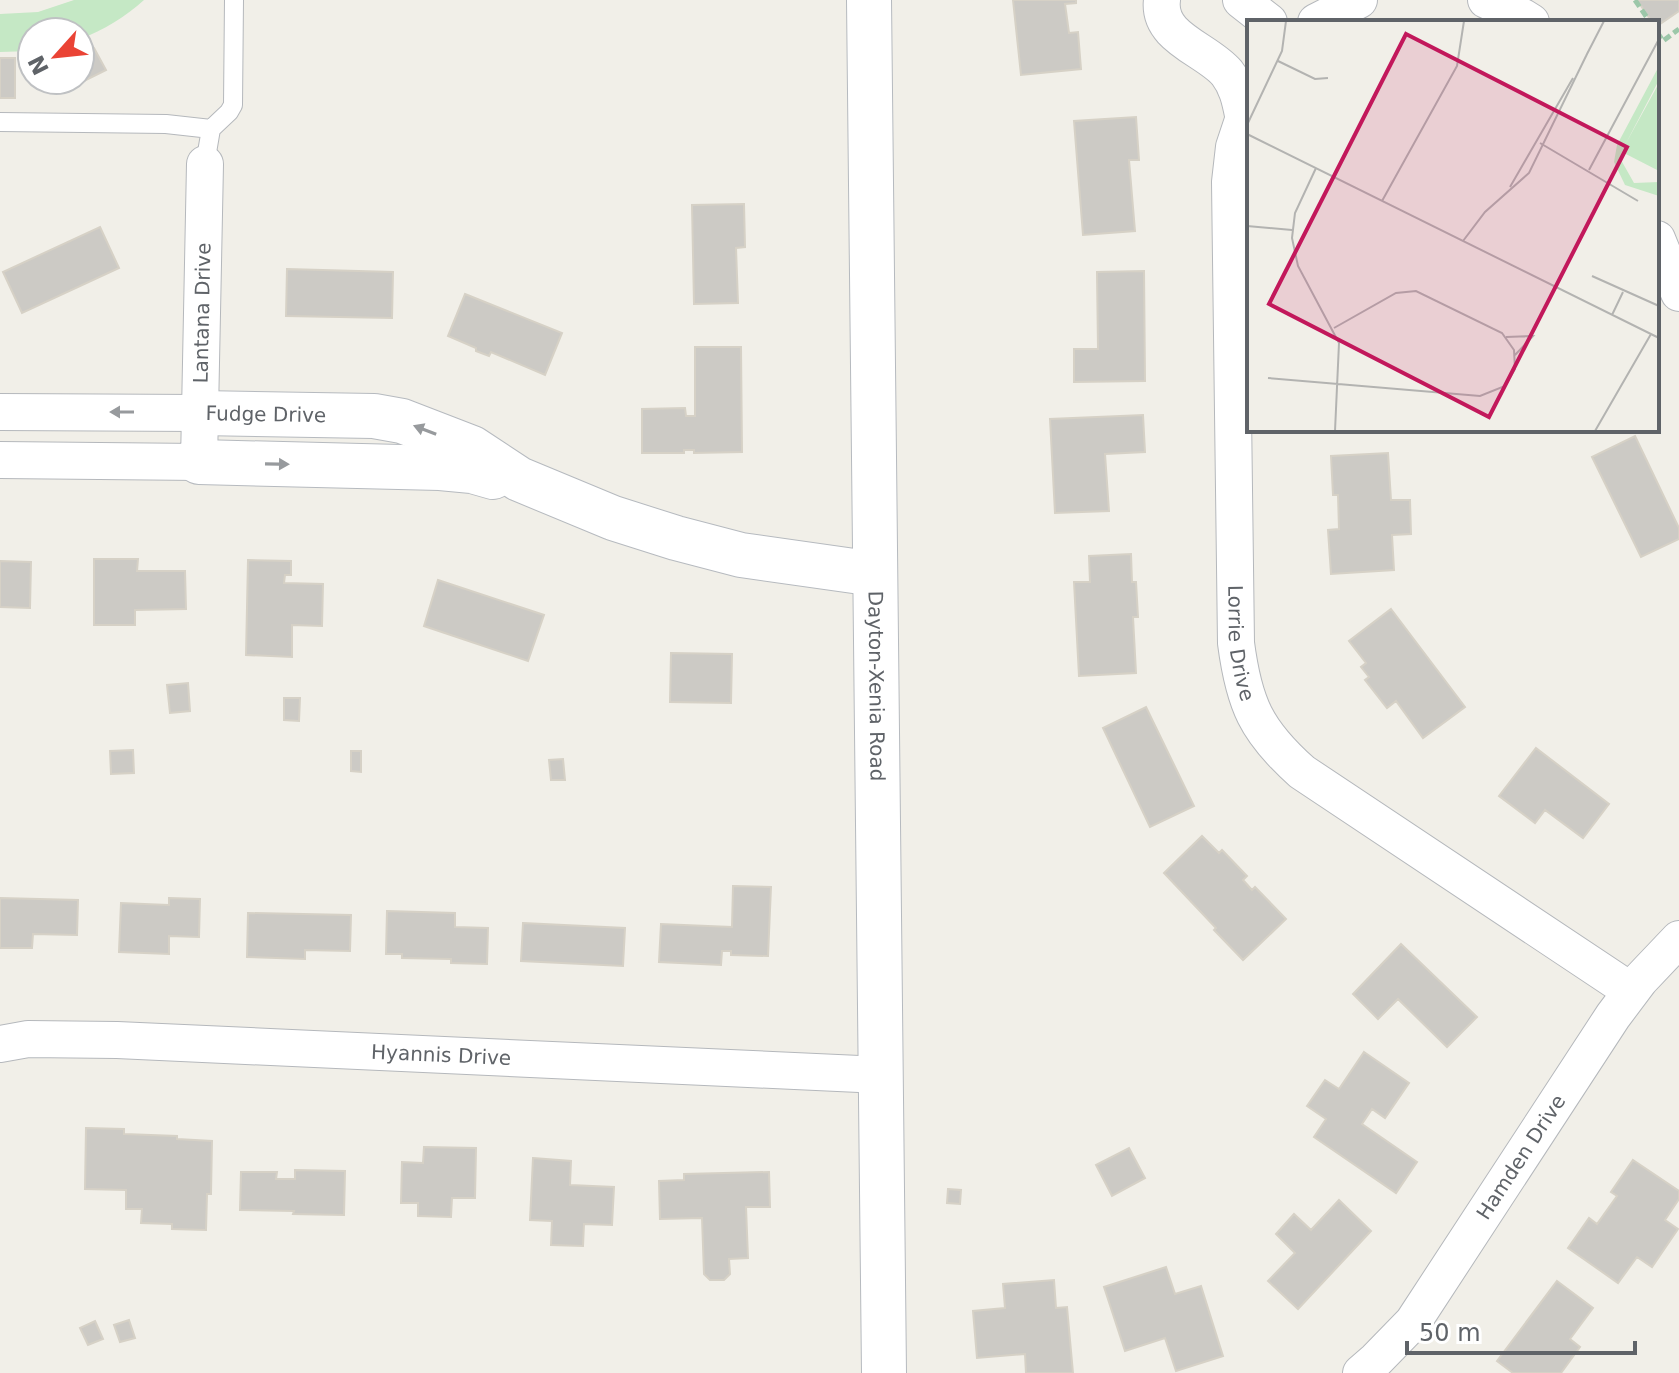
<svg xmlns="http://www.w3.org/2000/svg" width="1679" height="1373" viewBox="0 0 1679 1373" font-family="'DejaVu Sans',sans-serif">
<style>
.green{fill:#c5e8c5}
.building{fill:#cccac5;stroke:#d6d1c6;stroke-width:2}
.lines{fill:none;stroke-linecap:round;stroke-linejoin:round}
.lane-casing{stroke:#b5b8bc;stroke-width:20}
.street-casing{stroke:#b5b8bc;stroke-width:38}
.secondary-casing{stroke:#b6babf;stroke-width:46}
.path{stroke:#9cc7a9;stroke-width:5;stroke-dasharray:8 4;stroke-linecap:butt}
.lane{stroke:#fff;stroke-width:18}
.street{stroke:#fff;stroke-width:36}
.secondary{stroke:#fff;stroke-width:44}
.oneway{fill:#979a9d}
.labels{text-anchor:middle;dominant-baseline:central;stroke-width:7;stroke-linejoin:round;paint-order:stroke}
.street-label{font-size:20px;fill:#5f6368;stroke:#fff}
.inset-road{fill:none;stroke:#b3b3b1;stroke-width:2}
.view{fill:#c2185b;fill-opacity:0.15;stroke:#c2185b;stroke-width:4}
.inset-edge{fill:none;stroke:#5f6368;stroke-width:4}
</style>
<rect width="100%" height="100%" fill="#f1efe8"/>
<path class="green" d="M74,0H144C125,17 104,30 80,39V32H32V51L0,52V14L38,12Z"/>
<path class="building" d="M1013,0H1076V3L1065,4L1069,33L1078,32L1081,69L1021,75Z
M1637,0H1679V11L1657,26V22H1652Z
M94,48L106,70L72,87L68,80H80V55Z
M0,58H15V98H0Z
M1136,117L1139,160H1129L1135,231L1083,235L1074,121Z
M744,204L745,247L736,248L738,303L694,304L692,205Z
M100,227L119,268L22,313L3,272Z
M287,269L393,272L392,318L286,316Z
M1144,271L1145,381L1074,382V349H1098L1097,272Z
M465,294L562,333L545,375L491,352L489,356L476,351V348L448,336Z
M695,347H741L742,452L694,453V450H684V453H642V409L685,408L686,416H695Z
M1143,415L1145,452L1105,454L1109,511L1055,513L1050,419Z
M1635,436L1679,528V539L1641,557L1592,457Z
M1388,453L1391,500H1410L1411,534L1392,535L1394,570L1331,574L1328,530L1339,529L1338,495H1333L1331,456Z
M1131,554L1132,582H1136L1138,617H1133L1136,673L1079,676L1074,582H1090L1089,556Z
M94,559H138L137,571H185L186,609L135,610V625H94Z
M248,560L291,561V575H285L284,583L323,584L322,626L292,625V657L246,655Z
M0,561L31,562L30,608L0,607Z
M438,580L544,615L528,661L424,626Z
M1391,609L1465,707L1423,738L1396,701L1387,708L1365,680L1369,677L1361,667L1366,663L1349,641Z
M671,653L732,654L731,703L670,702Z
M188,683L190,711L170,713L167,685Z
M284,698H300L299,721L284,720Z
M1146,707L1194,806L1150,827L1103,728Z
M1536,748L1609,804L1583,838L1545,810L1535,823L1499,796Z
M133,750L134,773L111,774L110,751Z
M351,751H361V772L351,771Z
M563,759L565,780H551L549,760Z
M1202,836L1219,853L1222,850L1247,876L1243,880L1252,890L1255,887L1286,919L1243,960L1214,930L1216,928L1164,873Z
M733,886L771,887L768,956L731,955V951H722L721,965L659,962L661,924L732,927Z
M0,898L78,900L77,935L33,934L32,948H0Z
M169,898L200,899L199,937L169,936V954L119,952L121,903L169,905Z
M387,911L455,913V927L488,928L487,964L451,963V959L402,958V954H386Z
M248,913L351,915L350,951L305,950V959L247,957Z
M523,923L625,928L623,966L521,961Z
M1401,944L1477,1017L1447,1047L1398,999L1378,1019L1353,994Z
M1364,1052L1409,1083L1385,1118L1372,1109L1362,1124L1417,1162L1396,1193L1314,1137L1326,1119L1307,1106L1325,1080L1339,1089Z
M86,1128L124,1129V1134L177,1136V1139L212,1141L211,1194H207L206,1230L172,1229V1224L141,1223L142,1209H126V1190L85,1189Z
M424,1147L476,1148L475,1198H452L451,1217L418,1216V1203H401L402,1162L423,1163Z
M1129,1148L1145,1178L1112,1196L1096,1165Z
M533,1158L571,1161L570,1185L614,1187L612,1225L584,1224L583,1246L551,1245L552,1221L530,1220Z
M1633,1160L1679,1191V1199L1665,1220L1678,1229L1652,1267L1637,1257L1618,1283L1568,1248L1589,1218L1597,1224L1617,1196L1611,1192Z
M295,1170L345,1171L344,1215L293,1214L294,1211L240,1210L241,1172H277L276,1179H295Z
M769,1172L770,1207H746L748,1258L729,1259L730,1274L724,1280H710L704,1274L702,1218L660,1219L659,1181L684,1180V1174Z
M948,1189L961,1190L960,1204L947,1203Z
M1339,1200L1371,1231L1298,1309L1268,1281L1295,1253L1276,1234L1294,1214L1311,1230Z
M1166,1267L1175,1294L1201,1286L1223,1356L1176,1371L1165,1338L1125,1351L1104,1287Z
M1054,1280L1056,1308L1067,1307L1073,1373H1026L1025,1354L977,1358L973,1311L1005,1308L1003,1284Z
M1557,1281L1593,1308L1570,1339L1580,1347L1561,1373H1513L1497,1361Z
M129,1320L135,1338L120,1342L114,1325Z
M95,1321L103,1339L88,1345L80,1328Z"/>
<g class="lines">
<g class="lane-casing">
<path id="lane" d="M0,122L166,124L211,129
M205,164L211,129L229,112L233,105L234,0"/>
</g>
<g class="street-casing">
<g id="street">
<path d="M1162,0C1157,38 1207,49 1227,73C1237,86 1240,100 1243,115"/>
<path d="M1241,0L1269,22"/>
<path d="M1486,0L1523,17L1531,22"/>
<path d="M1316,22L1359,0"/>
<path id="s1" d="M1249,102L1234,147L1230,182L1236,643C1244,704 1256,731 1302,772L1631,991"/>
<path d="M1657,239L1679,293"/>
<path d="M0,412L200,413"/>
<path id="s2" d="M0,460L199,462L205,164"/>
<path id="s3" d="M0,1044L28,1039L117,1040L881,1075"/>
<path id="s4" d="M1361,1373L1376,1360L1413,1322L1613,1016L1640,980L1679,939"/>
</g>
</g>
<g class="secondary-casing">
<g id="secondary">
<path id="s5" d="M869,0L884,1373"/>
<path id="s6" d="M200,413L374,416L402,421L472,448L519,479L613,518L676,538L741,555L875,574"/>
<path d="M199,462L440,468L472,471L493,477"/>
</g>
</g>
<path class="path" d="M1635,0L1650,22
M1657,32L1663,41L1679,29"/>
<use href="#lane" class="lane"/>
<use href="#street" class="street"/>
<use href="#secondary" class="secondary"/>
</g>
<defs><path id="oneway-solid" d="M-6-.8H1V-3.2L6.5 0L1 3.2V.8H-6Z" transform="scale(2)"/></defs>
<g class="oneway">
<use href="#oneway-solid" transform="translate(122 412) rotate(-180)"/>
<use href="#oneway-solid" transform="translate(425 430) rotate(-159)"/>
<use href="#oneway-solid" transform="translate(277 464) rotate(1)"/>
</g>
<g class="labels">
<g class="street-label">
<text stroke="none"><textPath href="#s2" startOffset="348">Lantana Drive</textPath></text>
<text stroke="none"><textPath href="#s6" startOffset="66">Fudge Drive</textPath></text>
<text stroke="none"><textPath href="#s1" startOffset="544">Lorrie Drive</textPath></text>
<text stroke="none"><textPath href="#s5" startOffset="686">Dayton-Xenia Road</textPath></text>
<text stroke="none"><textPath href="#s3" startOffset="442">Hyannis Drive</textPath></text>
<text stroke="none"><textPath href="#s4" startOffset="270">Hamden Drive</textPath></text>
</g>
</g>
<g transform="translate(1247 20)">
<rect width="412" height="412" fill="#f1efe8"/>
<path d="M412,46V60L378,125L412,63V151L375,132L374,140L387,163L412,162V176L378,165L367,142L370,125Z" fill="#c5e8c5"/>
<path class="inset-road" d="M339,36L357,1M31,41L68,59L81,58M0,105L35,31L39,1M0,114L412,318M293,123L391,181M69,148L48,193L45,218L51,246L92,323L88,411M342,150L412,19M263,167L326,58M135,181L210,46L217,1M0,206L45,210M216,221L238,192L282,153L341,32M345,256L412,286M365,295L376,272M259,317L286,316L268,335M21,358L233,376L258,366L268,349L267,330L255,313L169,271L149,273L87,308M348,411L404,314"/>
<path class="view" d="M159,14L380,127L242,397L22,284Z"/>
<rect width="412" height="412" class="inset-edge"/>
</g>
<g transform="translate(56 56) rotate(243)"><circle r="38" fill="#ffffff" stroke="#bfc1c3" stroke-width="2"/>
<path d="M0-6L14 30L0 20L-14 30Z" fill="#ea4335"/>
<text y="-12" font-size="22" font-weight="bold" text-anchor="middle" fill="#5f6368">N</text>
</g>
<path d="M1407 1341v12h228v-12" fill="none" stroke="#5f6368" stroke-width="4"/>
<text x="1419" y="1341" font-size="24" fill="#5f6368" stroke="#ffffff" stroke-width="6" paint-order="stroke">50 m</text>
</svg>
